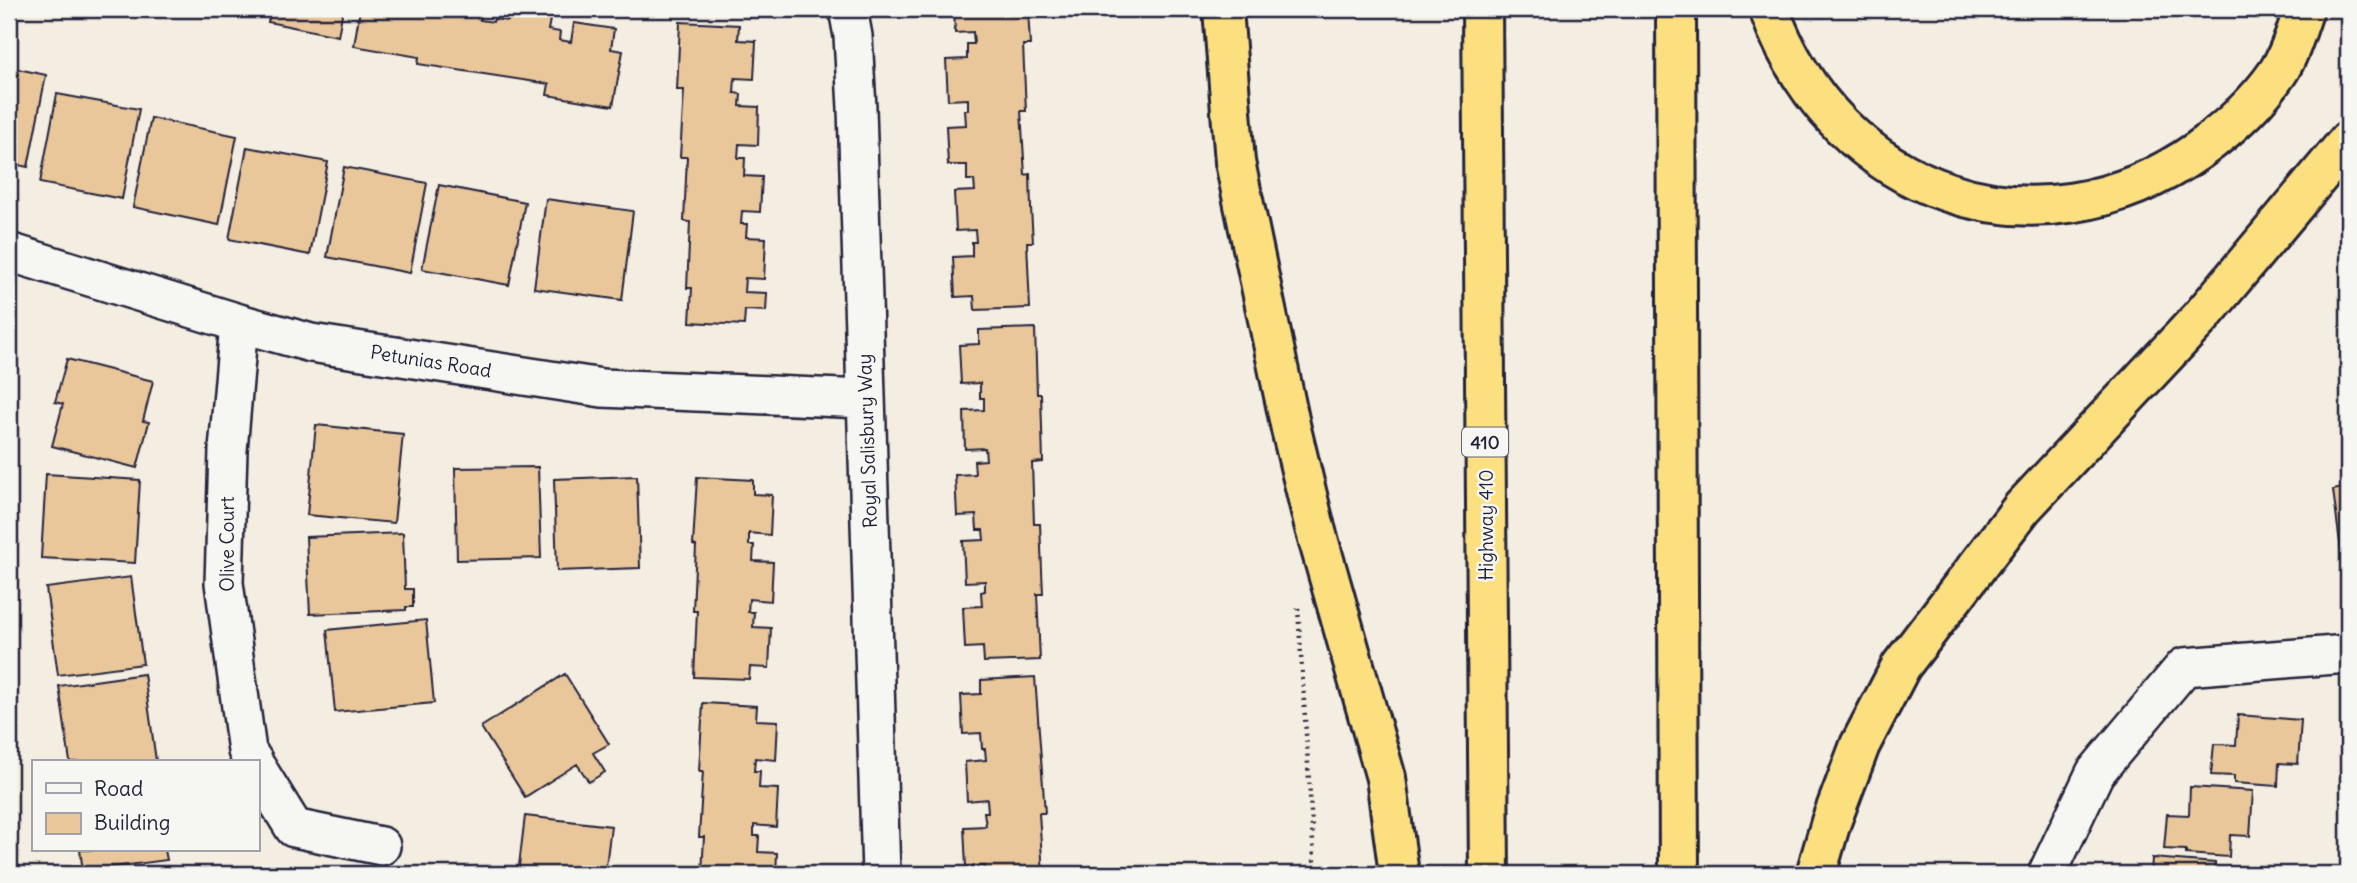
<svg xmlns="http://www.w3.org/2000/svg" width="2357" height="883" viewBox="0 0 2357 883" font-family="Delius,sans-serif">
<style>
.building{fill:#eac79b;stroke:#22223b;stroke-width:2}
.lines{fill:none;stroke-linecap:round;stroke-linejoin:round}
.street-casing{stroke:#22223b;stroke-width:42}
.highway-casing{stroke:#22223b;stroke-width:44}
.path{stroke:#22223b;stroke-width:4.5;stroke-dasharray:2 5;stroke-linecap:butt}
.street{stroke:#f6f6f2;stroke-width:37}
.highway{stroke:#fce080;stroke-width:38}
.labels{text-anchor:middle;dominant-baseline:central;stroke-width:5;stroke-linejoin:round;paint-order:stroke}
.shield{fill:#f6f6f2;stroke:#626272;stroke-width:2}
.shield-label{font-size:18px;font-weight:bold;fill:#22223b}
.street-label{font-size:19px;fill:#22223b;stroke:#f6f6f2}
</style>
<rect width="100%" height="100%" fill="#f4ede1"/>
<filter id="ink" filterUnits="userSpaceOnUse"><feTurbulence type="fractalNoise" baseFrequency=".0143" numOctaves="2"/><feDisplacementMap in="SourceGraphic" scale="14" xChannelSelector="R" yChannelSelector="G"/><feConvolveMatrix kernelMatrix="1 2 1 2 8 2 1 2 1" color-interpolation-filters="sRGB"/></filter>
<g filter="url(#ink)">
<path class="building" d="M258,9H343L338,36L268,22L271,11Z
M360,9H432L431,11L444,13L445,9H482L480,20L493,22L494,19L508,21L510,9H552L548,30L560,32L559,40L571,42L574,23L614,29L611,49L623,51L613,106L547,95L549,84L418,64L419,57L354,46Z
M954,9H1028L1030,45H1023L1026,111H1021L1025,175L1030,174L1031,208L1033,242H1027L1030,308L975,310L974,296L955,297L953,257L972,256V242H976L975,230L956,231L954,192L975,191L974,180H967V165H948L946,126L966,125L965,110H968V99L948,100L946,60L967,59V44H974L973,32L955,33Z
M680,22L739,25L738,40L756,41L754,79L735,78L734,93L741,94L740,106L759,107L758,145L739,144L738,158H745L744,176L762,177L760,212L742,211L741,224H747L746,237L766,238L764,279L745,278L744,292L767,293L766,311L745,310L744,325L690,322L692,288H687L690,222L684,221L687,157H680L684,90H677Z
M9,67L46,75L28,167L9,163Z
M57,94L139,109L122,199L40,183Z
M151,118L237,136L219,225L133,207Z
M247,147L328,162L310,255L229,239Z
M344,167L427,183L410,273L327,257Z
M439,185L525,202L509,285L422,269Z
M546,199L633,211L622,300L534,288Z
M1035,328L1037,394H1041L1043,462L1032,463L1034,524H1040L1043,594H1037L1040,660L984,662L983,647L965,648L963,607L982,606L981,592L985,591V581L965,582L963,541L984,540L983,530H977L976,515L957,516L955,475L975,474L974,461L986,460L985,448L965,449L964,411L984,410V398H980V383L961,384L959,345L979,344V330Z
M67,359L153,381L143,421L149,422L137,468L52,446L63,404L55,402Z
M316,425L403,434L394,523L307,515Z
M538,467L541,558L457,560L455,468Z
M46,474L140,480L135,563L41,558Z
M637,476L640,568L557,571L554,479Z
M697,477L753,480V494L772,495L770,535L749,533V545H754L753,561L773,562L771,601L749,599L748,612H754L753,627L771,628L769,668L750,667L749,679L694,677L697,611H693L696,546L693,545Z
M2348,487V573L2344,574L2333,490Z
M403,533L405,589H413V607H406V610L310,614L306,537Z
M131,577L143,664L58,675L46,588Z
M426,620L434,703L335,712L327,630Z
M144,674L156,761L70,762L59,686Z
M565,674L609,744L593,753L605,772L589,782L577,764L525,797L481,727Z
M1035,677L1045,813H1039L1043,874H986L985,866L966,867L964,827L986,826L984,812H988L987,799L967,801L965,762L986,760L985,749H982L981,733L963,734L961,695L981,694V680Z
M703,703L757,706L756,720L778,721L776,760L755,758L754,771H760L759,788L778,789L776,827L754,825V836H759L758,852L777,853L776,874H702L704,837H699L703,771H699Z
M2238,715L2301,720L2298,764L2279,763L2278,786L2234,783V776L2211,775L2214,744L2236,745Z
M2190,787L2253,791L2250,836L2230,835L2229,857L2186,854V850L2164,849L2167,814L2189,815Z
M525,816L611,826L605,874H518Z
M80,850H165L167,860L83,871Z
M2152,858L2215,863L2214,874H2151Z"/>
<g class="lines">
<g class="street-casing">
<path id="street" d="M848,9L853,36L857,108L881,874
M9,252L239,323L311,343L602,388L865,399
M239,323L228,450L224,583L247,751L254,762
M257,768L294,828L381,846
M2047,874L2095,773L2184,667L2348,654"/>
</g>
<g class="highway-casing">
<path id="highway" d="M1223,9L1235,162L1291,429L1315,528L1386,778L1399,874
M1482,9L1489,874
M1676,9L1679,874
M1769,9C1835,194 2036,265 2199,150C2229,128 2257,103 2278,72C2290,54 2297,29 2304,9
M1816,874L1831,822L1860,745L1901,666L2022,508L2201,317L2348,141"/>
</g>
<path class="path" d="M1298,608L1315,874"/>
<use href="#street" class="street"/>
<use href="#highway" class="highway"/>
</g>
</g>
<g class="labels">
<rect class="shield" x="1462" y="427.5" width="46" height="29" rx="5"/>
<g class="shield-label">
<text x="1485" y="442">410</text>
</g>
<g class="street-label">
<text transform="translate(431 361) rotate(9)">Petunias Road</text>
<text transform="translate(867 441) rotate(-92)">Royal Salisbury Way</text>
<text transform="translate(1486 525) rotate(-90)">Highway 410</text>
<text transform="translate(227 544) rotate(-90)">Olive Court</text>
</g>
</g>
<rect width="2357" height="883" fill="none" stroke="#f6f6f2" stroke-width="35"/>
<rect x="18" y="18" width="2322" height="848" fill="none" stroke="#22223b" stroke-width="2.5" filter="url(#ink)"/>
<rect x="32" y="760" width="228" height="91" fill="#f6f6f2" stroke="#a1a1a9" stroke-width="2"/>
<rect x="46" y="783" width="35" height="10" fill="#f6f6f2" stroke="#a1a1a9" stroke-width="2"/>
<text x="94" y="796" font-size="21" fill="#22223b">Road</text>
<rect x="46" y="813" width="35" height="21" fill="#eac79b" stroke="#a1a1a9" stroke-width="2"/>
<text x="94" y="830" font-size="21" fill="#22223b">Building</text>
</svg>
